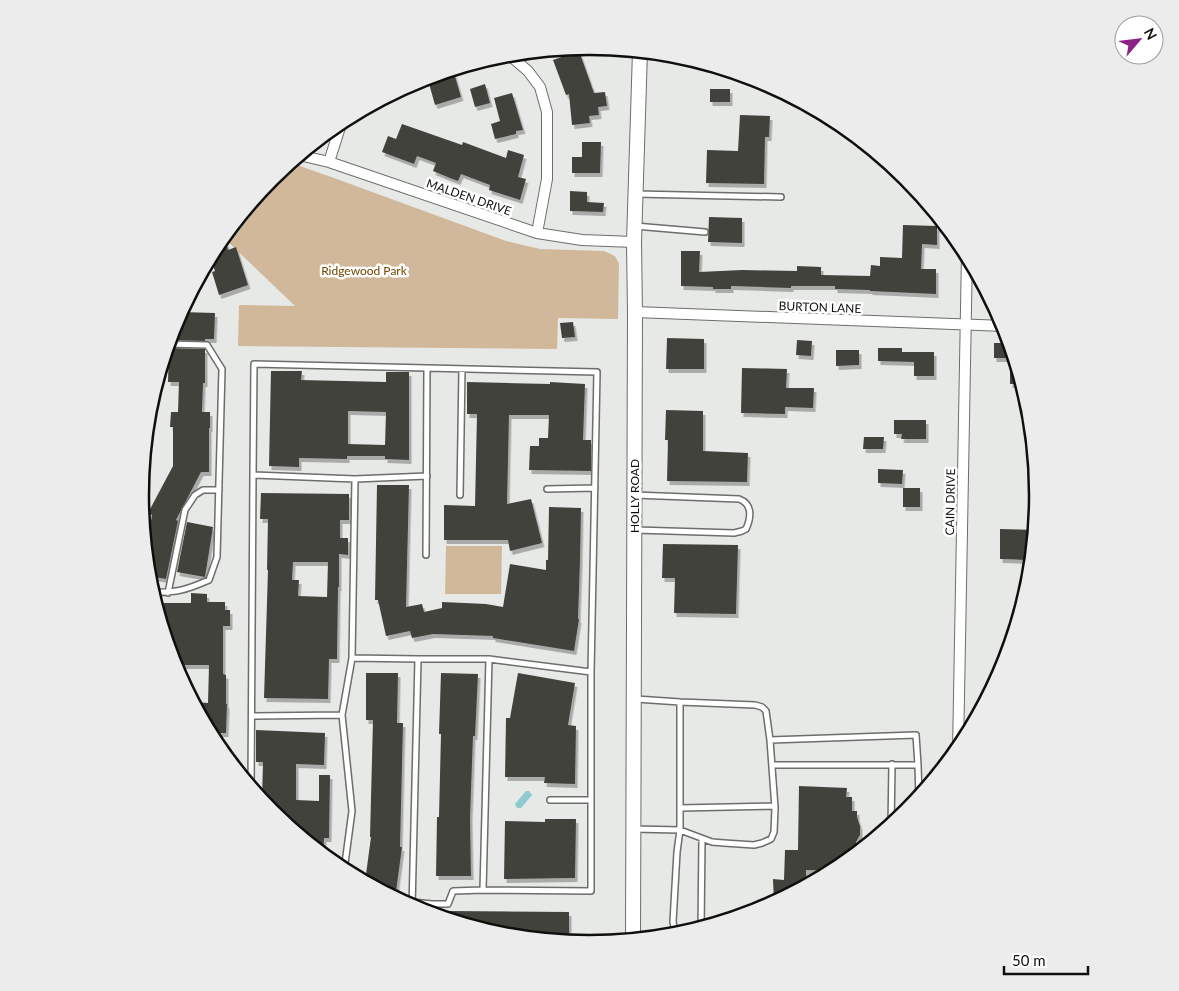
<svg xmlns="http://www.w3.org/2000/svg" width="1179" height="991" viewBox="0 0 1179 991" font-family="Lato,sans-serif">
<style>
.green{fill:#d2b89b}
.water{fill:#8dcbd0}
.building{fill:#42423e;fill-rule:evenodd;filter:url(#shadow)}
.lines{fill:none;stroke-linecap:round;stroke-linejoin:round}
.service-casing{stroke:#6b6e6a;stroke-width:8}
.minor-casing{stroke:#6b6e6a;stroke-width:12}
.secondary-casing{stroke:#6b6e6a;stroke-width:16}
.service{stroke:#fff;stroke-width:5}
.minor{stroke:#fff;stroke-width:10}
.secondary{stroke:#fff;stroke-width:14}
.labels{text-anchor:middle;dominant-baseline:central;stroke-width:5;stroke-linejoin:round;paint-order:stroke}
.street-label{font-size:12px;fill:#0f100e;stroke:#fff}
.park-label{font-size:12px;fill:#704500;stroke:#fff}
.rim{fill:none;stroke:#0f100e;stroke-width:2.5}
</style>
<defs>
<filter id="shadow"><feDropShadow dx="2.5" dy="4" stdDeviation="0" flood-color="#0004"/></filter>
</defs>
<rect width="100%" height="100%" fill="#e6e9e5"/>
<path class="green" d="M289,164L300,166L334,178L506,241L540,249L604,251L615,256L619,264L618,319L558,318L557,349L238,346L239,305L295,306L223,237L272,178Z
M446,546H502L501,594H445Z"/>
<path class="water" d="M526,791H529L532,795L521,808H517L515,804Z"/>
<path class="building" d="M579,51L594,93L605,92L607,106L598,107L599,115L589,116L590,123L572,125L569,94L566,95L553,60Z
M454,73L461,97L435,105L428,80Z
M485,84L490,103L475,107L470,89Z
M710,89H730V102H710Z
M512,93L523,130L516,131V134L495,139L491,124L500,121L494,98Z
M740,115L770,116L769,137H765L764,184L706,183L707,150L738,151Z
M402,124L462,145L463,142L506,158L508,150L524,155L518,177L526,179L520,200L489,190L490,185L461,174L458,181L450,178L433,171L436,163L417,156L414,164L382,152L388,136L396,139Z
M582,142H601L600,173H572V157H582Z
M570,191L587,192V202L604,203L603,212L570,211Z
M709,217L742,218V243L708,242Z
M903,225L937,226V245L922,244L921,269H936V294L870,291V290L835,289V286H791V288L731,286V289H713V287L681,286V251H700L699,272L742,270L797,271V266L821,267V275L870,276L871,265L880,266V257L902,258Z
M226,242L228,250L236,247L248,285L219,295L212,272L215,271L210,257L216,245Z
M181,312L215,313L214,339H205V341L170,340L175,323Z
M573,322L575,337L562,338L560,323Z
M667,338L704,339V369H666Z
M797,340L812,341L811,356L796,355Z
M994,343H1010L1023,384H1010V358H994Z
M169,348L205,349V383H203L202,412H210V428H209V472H201L176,520L178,521L166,579L148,576L146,551L152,515L148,513L173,466V427H170L171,412H178L179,382H168Z
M878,348H902V352H934V376H914V362L878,361Z
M836,350H859V365L836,366Z
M742,368L787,369L786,388H814L813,408L785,407V414L741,413Z
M271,371H302L301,380L386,382V372H409V460L385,459V456H347V459L299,458V467L269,466ZM348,411L386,412L385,445L348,444Z
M467,382L550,384V382L585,384L583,440H591V471L529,470L530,446H539V438H548L549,415H509L507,504L531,499L542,543L510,551L508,540H444V505L475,506L477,414H467Z
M1022,386H1023L1030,408L1031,415H1021Z
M666,410L703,411V451L748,453L747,482L667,481L668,440H665Z
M894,420H926V439H901L902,434H894Z
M864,437H884L883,449H863Z
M878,469L903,470L902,484L878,483Z
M377,485H409L406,607L422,604L424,612L442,608V602L486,604L503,607L510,564L546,570V560H548L549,507L581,508L580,560L578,619H579L574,651L493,638V636L433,634L412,638L410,631L386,636L378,600H375Z
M903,488H920V507H903Z
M261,493L349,494V520H340V538H348V555L339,554V587H338L337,659H329L328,699L264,698L268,570H267L268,519H260ZM293,562H328L327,597L298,596L299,580H292Z
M187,522L213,527L205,577L177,572Z
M1000,529L1035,530L1032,560L1000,559Z
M663,544L738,545L736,614L674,613L675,578H662Z
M191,593L207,594V602H225V610H230V626H223V674L226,675V704H227L226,733H209L193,702L208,703L209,665H174L155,603H191Z
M366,673H398L397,723H403L400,847H402L395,899L365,882L371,837H370L373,720H366Z
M441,673L478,674L475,736H473L470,818L471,876H436L437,817H439L441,734H439Z
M518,673L575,683L568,725L576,726L575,784L544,783L545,777H505L506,718H510Z
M256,730L325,733L324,765L296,764V800L319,801V775H330L329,838H324L323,855L272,813L262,801L263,762H256Z
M799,786L847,788L846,797H852V811H857V817L860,826V835L856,842V848H851L850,860L849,861H843V866L839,869L835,871L806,870V887L774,904L773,879L784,880L785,850H798Z
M545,819H576L575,878L504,879L505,821L545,822Z
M447,911L569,912V943L502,936L447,919Z"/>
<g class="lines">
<g class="service-casing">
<path id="service" d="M636,194L781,197
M635,226L705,232
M427,368L597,372L591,672
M355,479L427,476
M547,489L595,488
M460,495L462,369
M634,495L739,499C753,504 751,518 746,529L742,531L734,533L636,530
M152,592C176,593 186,590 209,580L217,557L222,369L207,345L168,344
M168,593L185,510L195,495L203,490H219
M418,659H489L483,890L591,891V672L489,659
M252,716L342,715
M959,731H971
M770,740L916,735L918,765
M772,765H918L919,798
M251,788L253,475
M550,800H591
M680,808L775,806
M891,827L892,764
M633,829L680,830L712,842L724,843L754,845L762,843L771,839L774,832L775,808L770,740L766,711L762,707L755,705L680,702L636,699
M344,871L352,811L342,715L352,658
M412,902L432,904L431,915
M432,904H448L453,891L483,890
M412,908L418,659L352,658L355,479L253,475L254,364L427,368L426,555
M701,929L702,839
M676,936L673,922L677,852L680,830V702"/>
</g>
<g class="minor-casing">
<path id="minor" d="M508,54L528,71L540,87L547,112V179L537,233
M299,155L329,162L537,233L582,240L634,242
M329,162L342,121
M635,312L1005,326
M958,752L967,253"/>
</g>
<g class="secondary-casing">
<path id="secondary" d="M633,940L635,312L634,242L640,51"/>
</g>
<use href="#service" class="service"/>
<use href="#minor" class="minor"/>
<use href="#secondary" class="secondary"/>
</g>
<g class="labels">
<g class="street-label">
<text transform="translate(469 197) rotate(19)">MALDEN DRIVE</text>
<text transform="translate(820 307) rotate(2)">BURTON LANE</text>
<text transform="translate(634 496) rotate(-90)">HOLLY ROAD</text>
<text transform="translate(950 502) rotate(-89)">CAIN DRIVE</text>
</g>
<g class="park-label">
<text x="364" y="270">Ridgewood Park</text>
</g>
</g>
<path d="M0 0H1179V991H0ZM149 495a440 440 0 1 1 880 0a440 440 0 1 1-880 0Z" fill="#ececec" fill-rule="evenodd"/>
<path class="rim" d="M149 495a440 440 0 1 1 880 0a440 440 0 1 1-880 0Z"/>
<g transform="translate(1139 40) rotate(62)"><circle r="24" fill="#ffffff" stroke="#9f9f9f"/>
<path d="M0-4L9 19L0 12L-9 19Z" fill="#8d2286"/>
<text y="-8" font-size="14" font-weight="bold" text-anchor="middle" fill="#0f100e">N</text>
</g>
<path d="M1004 966v8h84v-8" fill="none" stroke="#0f100e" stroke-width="2.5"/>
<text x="1012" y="966" font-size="15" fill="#0f100e" stroke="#ffffff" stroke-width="4" paint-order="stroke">50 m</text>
</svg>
